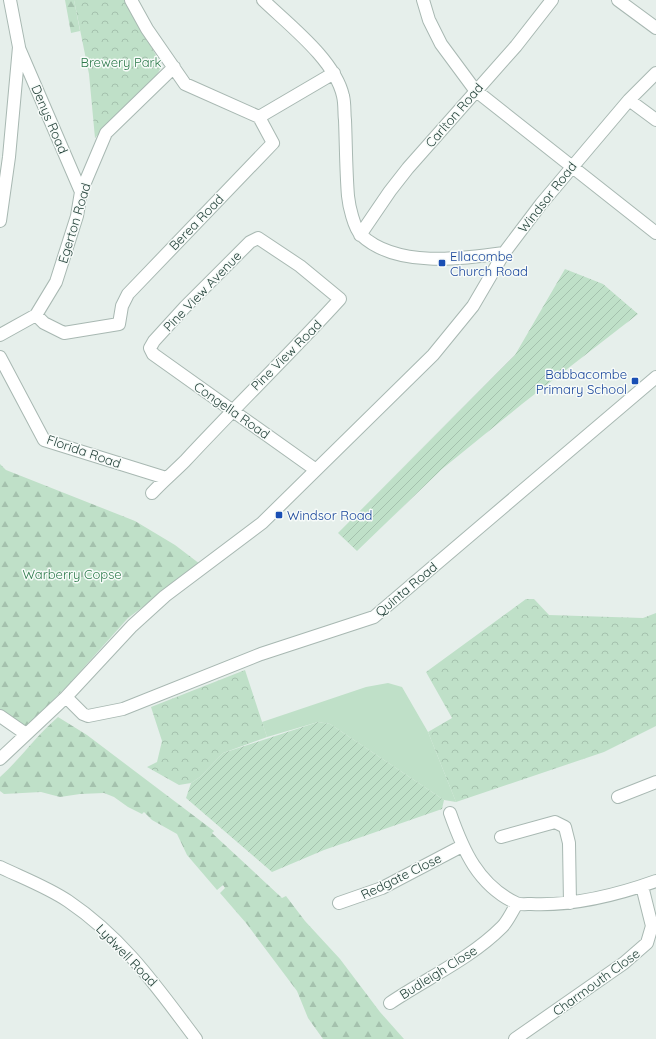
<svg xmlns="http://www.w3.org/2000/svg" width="656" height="1039" viewBox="0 0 656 1039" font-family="Quicksand,sans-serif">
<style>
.grass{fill:#bfe0c8}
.forest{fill:url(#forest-firs)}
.park{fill:url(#park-crowns)}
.garden{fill:url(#garden-furrows)}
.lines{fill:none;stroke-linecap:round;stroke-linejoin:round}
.minor-casing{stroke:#a8b8b2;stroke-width:14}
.minor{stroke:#fff;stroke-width:12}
.transit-dot{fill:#1a4fb4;stroke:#f7fbf9;stroke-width:1.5}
.labels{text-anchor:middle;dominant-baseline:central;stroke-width:3;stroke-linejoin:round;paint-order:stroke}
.park-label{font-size:13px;fill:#2d7a4b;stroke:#f7fbf9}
.street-label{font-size:13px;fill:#24423a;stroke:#f7fbf9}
.transit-label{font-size:13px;fill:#164399;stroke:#f7fbf9;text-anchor:start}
</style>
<defs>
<pattern id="forest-firs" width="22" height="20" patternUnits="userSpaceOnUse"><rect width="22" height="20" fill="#bfe0c8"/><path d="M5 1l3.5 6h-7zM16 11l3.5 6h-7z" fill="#a4c1ad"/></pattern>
<pattern id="park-crowns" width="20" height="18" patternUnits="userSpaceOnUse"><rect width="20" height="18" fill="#bfe0c8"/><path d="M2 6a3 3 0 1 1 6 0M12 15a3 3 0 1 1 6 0" fill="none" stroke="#a4c1ad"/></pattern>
<pattern id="garden-furrows" width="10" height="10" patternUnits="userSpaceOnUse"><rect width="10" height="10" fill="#bfe0c8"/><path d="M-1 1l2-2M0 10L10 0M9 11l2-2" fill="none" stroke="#a4c1ad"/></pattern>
</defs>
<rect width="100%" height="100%" fill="#e6efeb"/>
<path class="grass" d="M388,683L402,687L428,732L456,802L444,800L330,724L318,722L267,737L262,722L366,687Z"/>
<path class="forest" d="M65,0H74L80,31L71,33Z
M0,464L6,470L135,521L175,545L200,564L128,618L69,684L21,732L0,712Z
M58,717L87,735L214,831L212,833L282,898L286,896L305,921L340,959L380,1012L404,1039H323L308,1018L297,991L246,923L220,893L225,888L223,885L217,890L187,855L177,834L152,820L144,812L142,814L128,807L114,797L104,793L80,794L60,797L41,792L4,794L0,791V777C21,758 37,735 58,717Z"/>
<path class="park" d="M74,0H125L162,66L156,76L123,108L95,138L89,74Z
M526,599H534L549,615L643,618L656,613V726L604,752L456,802L428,732L452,718L426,672Z
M245,670L267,737L223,753L200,777L191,783L179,785L147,767L157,762L162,741L151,707Z"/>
<path class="garden" d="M565,269L603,284L638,314L522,404L442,469L357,551L338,533L515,355Z
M318,722L330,724L444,800L442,809L324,850L272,872L186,798L191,783L200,777L223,753Z"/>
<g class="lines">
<g class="minor-casing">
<path id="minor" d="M131,0L147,29L185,84L259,117L334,73
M263,0C289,25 335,60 343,96C345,104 344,113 345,120C346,145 346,171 348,196C349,206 354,228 361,235C396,268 462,259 504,253
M423,0L429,20L441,44L475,90L656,233
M618,0L656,28
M19,48L81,192
M629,100L656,120
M0,221L9,157L19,47L10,0
M360,235L390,191L408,168L516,46L552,0
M36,315L44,323L64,333L119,324L122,306L128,294L273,143L259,117
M0,335L36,315L56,282L77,216L81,192L106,133L174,67
M0,357L44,440L166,478
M152,493C163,481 174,472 185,461C236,406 290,354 340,299L300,266L258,238L250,242L185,307L154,341L150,348L153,354L316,470
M66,697L83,714L88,716L123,709L261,654L374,617L656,377
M0,716L26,734
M0,759L66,697L132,626L165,596L262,523L433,355L473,306L504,253L541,204L629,100L656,73
M618,797L656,782
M450,813C463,850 478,885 516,903C520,905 527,904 531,904C573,906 617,895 656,881
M501,837L555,822L565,827L569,843L570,903
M0,867C23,878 47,887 68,901C124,939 156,986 196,1039
M339,903L382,888L462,846
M390,1003C427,978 470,959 502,927C508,921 512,911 517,904
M515,1039L624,963L647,943L652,926L642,886"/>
</g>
<use href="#minor" class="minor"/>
</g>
<g class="transit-dot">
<rect x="438" y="259" width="8" height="8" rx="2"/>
<rect x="631" y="377" width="8" height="8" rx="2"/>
<rect x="275" y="511" width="8" height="8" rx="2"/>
</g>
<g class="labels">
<g class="park-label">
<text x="121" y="62">Brewery Park</text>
<text x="72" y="574">Warberry Copse</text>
</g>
<g class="street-label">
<text transform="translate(454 115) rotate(-49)">Carlton Road</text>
<text transform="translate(50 119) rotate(67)">Denys Road</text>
<text transform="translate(547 197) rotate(-52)">Windsor Road</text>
<text transform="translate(196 222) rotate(-46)">Berea Road</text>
<text transform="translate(74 223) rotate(-73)">Egerton Road</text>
<text transform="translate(202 291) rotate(-46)">Pine View Avenue</text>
<text transform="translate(286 355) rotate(-45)">Pine View Road</text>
<text transform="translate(232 410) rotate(35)">Congella Road</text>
<text transform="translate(84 451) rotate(19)">Florida Road</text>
<text transform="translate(406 589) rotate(-40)">Quinta Road</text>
<text transform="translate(401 876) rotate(-26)">Redgate Close</text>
<text transform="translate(127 955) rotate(46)">Lydwell Road</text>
<text transform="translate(438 972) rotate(-32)">Budleigh Close</text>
<text transform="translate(596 982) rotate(-36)">Charmouth Close</text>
</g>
<g class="transit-label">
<text x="450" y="256">Ellacombe<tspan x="450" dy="15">Church Road</tspan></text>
<text x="627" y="374" text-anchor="end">Babbacombe<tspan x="627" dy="15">Primary School</tspan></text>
<text x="287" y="515">Windsor Road</text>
</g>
</g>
</svg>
